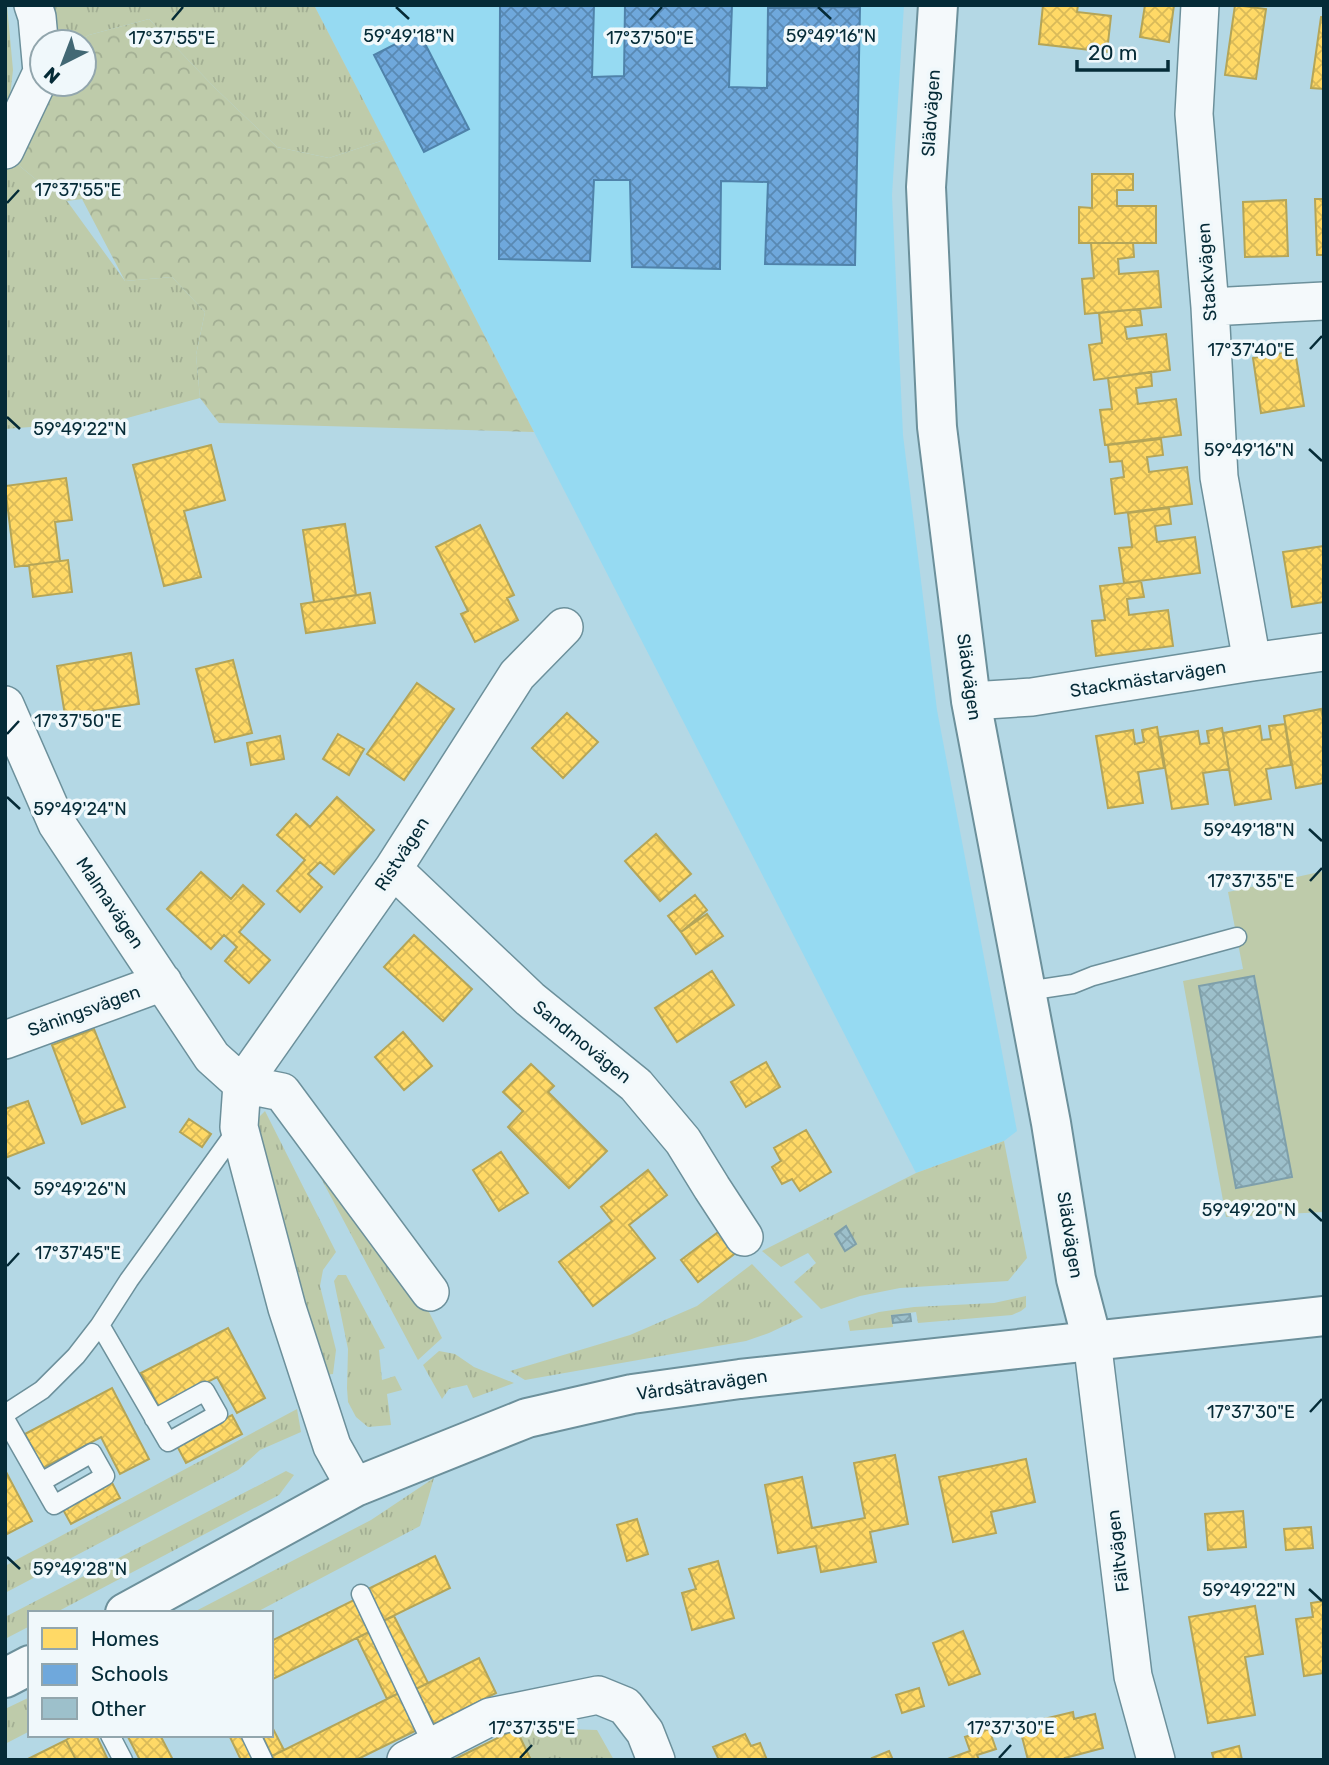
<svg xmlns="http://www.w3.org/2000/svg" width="1329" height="1765" viewBox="0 0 1329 1765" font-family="Rubik,sans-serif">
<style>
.built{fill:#96daf2}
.grass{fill:url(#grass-tufts)}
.forest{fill:url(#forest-crowns)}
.pitch{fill:#becbaa}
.homes{fill:url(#homes-cross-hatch);stroke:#b4a558;stroke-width:2}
.schools{fill:url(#schools-cross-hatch);stroke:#4f82aa;stroke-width:2}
.building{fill:url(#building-cross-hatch);stroke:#7e9faa;stroke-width:2}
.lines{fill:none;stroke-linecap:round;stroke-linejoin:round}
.lane-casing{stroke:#6c909b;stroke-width:21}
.street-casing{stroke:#6c909b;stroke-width:40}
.secondary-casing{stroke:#6c909b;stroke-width:42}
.lane{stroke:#f4f9fb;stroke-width:18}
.street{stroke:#f4f9fb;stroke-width:37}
.secondary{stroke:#f4f9fb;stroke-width:38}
.ticks{fill:none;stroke:#052b37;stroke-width:2.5}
.labels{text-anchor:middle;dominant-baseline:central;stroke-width:7;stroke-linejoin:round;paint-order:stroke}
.street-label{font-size:18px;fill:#052b37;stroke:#f0f8fb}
.ticks-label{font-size:18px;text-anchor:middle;fill:#052b37;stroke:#f0f8fb;stroke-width:7;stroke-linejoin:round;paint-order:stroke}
</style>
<defs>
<pattern id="grass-tufts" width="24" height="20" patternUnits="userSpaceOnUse" patternTransform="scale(1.75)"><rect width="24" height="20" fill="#becbaa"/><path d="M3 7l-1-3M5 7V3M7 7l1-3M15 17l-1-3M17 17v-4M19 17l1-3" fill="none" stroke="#a2ae93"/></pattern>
<pattern id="forest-crowns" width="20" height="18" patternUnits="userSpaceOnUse" patternTransform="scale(1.75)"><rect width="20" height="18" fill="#becbaa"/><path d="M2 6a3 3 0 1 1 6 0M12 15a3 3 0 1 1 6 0" fill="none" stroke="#a2ae93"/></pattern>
<pattern id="homes-cross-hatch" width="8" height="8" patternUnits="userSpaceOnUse" patternTransform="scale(1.75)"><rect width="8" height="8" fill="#ffd966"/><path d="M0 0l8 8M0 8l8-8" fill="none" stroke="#d9ba59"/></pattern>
<pattern id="schools-cross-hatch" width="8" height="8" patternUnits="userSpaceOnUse" patternTransform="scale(1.75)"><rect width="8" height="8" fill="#6fa8dc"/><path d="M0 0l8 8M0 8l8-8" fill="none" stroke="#5989b3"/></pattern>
<pattern id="building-cross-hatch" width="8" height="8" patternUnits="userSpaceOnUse" patternTransform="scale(1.75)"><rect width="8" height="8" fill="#9dc0cb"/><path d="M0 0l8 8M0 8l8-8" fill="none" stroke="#86a5af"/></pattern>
</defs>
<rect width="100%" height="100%" fill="#b4d8e5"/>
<path class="built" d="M314,5H904L892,195L903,435L937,710L1017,1131L1004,1141L916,1173Z"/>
<path class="grass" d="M5,5H7L13,70L5,141Z
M49,5H314L384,140L329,158L277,147L214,87L149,19L89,35L77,42H61Z
M5,154L44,186L67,201L125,281L172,277L205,312L196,355L200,398L120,420L5,429Z
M265,1111L336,1252L323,1270L320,1286L336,1350L333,1374L325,1375L264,1158L256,1120Z
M291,1122L395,1270L428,1310L442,1338L418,1360Z
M1004,1141L1027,1258L1008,1281L900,1288L860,1296L821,1309L794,1282L816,1263L808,1253L781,1267L762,1251L916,1173Z
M752,1264L803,1317L769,1333L746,1341L525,1380L510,1371L630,1335L697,1306Z
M338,1275H346L385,1348L379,1350L382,1380L395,1376L402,1390L387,1394L391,1425L368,1427L356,1417L348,1402L347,1388L348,1349L334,1281Z
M1026,1296V1307L1021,1311L1012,1315L918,1323L916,1312L892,1315L893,1327L850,1331L848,1321L879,1312L914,1307L994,1303Z
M439,1351L455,1354L474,1367L514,1383L473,1398L467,1385L449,1389L442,1399L423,1365Z
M297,1409L301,1432L260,1450L238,1470L5,1593V1566Z
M286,1471L294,1475L279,1495L55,1613H30V1626L5,1639V1617Z
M434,1478L420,1526L255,1613H192L371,1520Z
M30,1697V1731L5,1744V1709Z
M536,1728L597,1730L614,1760H531L516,1729Z"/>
<path class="forest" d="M149,19L214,87L277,147L329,158L384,140L534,432L219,423L200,398L196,355L205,312L172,277L125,281L82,199L67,201L44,186L5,154L42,84H84V42H77L89,35Z"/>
<path class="pitch" d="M1324,871V1212L1226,1217L1183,981L1243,969L1228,892Z"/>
<path class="homes" d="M1043,5H1078L1077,12L1111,16L1107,52L1039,44Z
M1145,5H1174L1169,42L1140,37Z
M1235,5L1266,9L1256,79L1225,75Z
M1321,17H1324V89L1311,88Z
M1092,174H1133V190H1117V206H1156V243H1079V207L1092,208Z
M1315,199H1324V255H1317Z
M1286,200L1288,256L1245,257L1243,202Z
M1091,243H1133L1134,257L1118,259L1119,274L1158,271L1161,307L1085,314L1082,279L1094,278Z
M1140,309L1142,325L1125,327L1127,339L1166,334L1170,370L1094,380L1089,345L1102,343L1099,313Z
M1295,351L1304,406L1261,413L1253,358Z
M1151,372L1152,386L1136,388L1138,404L1176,399L1181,435L1105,445L1100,410L1112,409L1108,378Z
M1161,439L1163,455L1147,457L1149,472L1187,467L1192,504L1115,514L1111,479L1124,477L1122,461L1110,462L1108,445Z
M211,445L225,500L184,511L201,577L164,586L133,465Z
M66,478L72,520L55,522L60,561L15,567L5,486Z
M1169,508L1171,524L1155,526L1157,542L1195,537L1200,573L1124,583L1119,548L1132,547L1128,513Z
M345,524L356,595L314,602L303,530Z
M480,525L514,595L507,598L518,620L475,642L461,614L468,611L436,547Z
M1324,546V602L1292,607L1283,552Z
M68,560L72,592L33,597L29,565Z
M1141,581L1144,597L1127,599L1129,615L1168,610L1173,646L1096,656L1092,621L1105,620L1100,586Z
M370,593L375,623L306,633L301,604Z
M131,653L139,704L65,715L57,666Z
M233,660L252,733L215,742L196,669Z
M417,683L454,709L404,780L367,754Z
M1321,709L1324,723V783L1296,788L1284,716Z
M567,713L598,742L563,778L532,748Z
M1285,724L1291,765L1266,769L1271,799L1235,805L1223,733L1260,726L1262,740L1271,739L1269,726Z
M1157,727L1164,768L1138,772L1143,803L1108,808L1096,736L1133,730L1135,744L1144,742L1142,730Z
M1222,728L1229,769L1203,773L1208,804L1172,809L1160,737L1198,731L1200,744L1209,743L1207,731Z
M338,734L364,749L349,775L323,759Z
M280,736L284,759L251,765L247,743Z
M337,797L374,830L334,874L320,862L308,874L322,887L300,912L277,891L305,860L277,835L296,814L310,827Z
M656,834L691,874L660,901L625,861Z
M201,872L231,899L243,885L264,904L239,932L270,960L249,983L225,961L237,947L224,935L211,949L167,909Z
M695,895L707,910L681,932L668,916Z
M707,914L723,936L696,954L681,932Z
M414,935L472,989L443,1021L384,967Z
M712,971L734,1005L677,1042L655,1008Z
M94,1029L125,1107L82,1124L52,1045Z
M403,1032L432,1066L404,1090L375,1057Z
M766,1062L780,1087L746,1107L731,1082Z
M531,1064L554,1086L548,1092L607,1151L569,1188L508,1127L523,1111L503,1092Z
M28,1101L44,1143L5,1158V1109Z
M189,1119L211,1134L202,1147L180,1132Z
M806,1130L831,1172L800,1191L792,1179L782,1184L772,1167L781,1161L774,1148Z
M501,1152L528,1193L499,1211L473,1170Z
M648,1170L667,1195L629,1225L655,1258L593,1306L559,1262L612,1221L601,1207Z
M725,1227L742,1248L698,1282L681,1260Z
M228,1328L265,1398L237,1413L217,1377L159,1407L141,1373Z
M112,1388L149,1459L120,1474L101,1437L43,1468L25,1434Z
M232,1415L242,1434L186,1463L176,1444Z
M895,1455L908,1524L870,1532L876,1562L821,1572L816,1546L778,1553L765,1485L802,1477L812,1528L865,1518L854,1463Z
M1026,1459L1035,1502L991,1512L996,1533L953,1542L939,1477Z
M5,1470L32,1521L5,1535Z
M110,1479L120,1498L71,1524L61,1506Z
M1243,1511L1246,1547L1208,1550L1205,1514Z
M637,1519L648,1554L627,1561L617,1525Z
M1311,1527L1313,1548L1286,1550L1284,1529Z
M435,1556L450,1588L383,1621L368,1589Z
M718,1561L734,1618L692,1630L682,1593L696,1589L689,1569Z
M354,1600L369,1632L271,1680V1641Z
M1324,1601V1673L1304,1676L1296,1619L1313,1617L1311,1603Z
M1255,1606L1263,1654L1245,1657L1255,1715L1208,1723L1189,1617Z
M394,1616L428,1683L416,1689L383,1621Z
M963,1631L980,1674L949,1685L933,1643Z
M369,1632L399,1693L387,1699L357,1638Z
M479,1658L496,1693L434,1724L416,1689Z
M919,1688L924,1706L902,1713L896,1695Z
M399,1693L417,1730L356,1760H274L272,1756Z
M1073,1712L1074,1719L1095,1714L1103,1748L1065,1758L1066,1760H1028L1019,1725Z
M271,1725L284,1750L272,1756L262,1735H271Z
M516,1729L531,1760H453Z
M989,1729L996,1749L977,1755L979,1760H945L970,1751L965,1737Z
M745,1734L751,1746L760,1743L767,1760H719L713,1747Z
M74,1735H96L108,1760H76L66,1740Z
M127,1735H160L173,1760H140Z
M229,1735H245L257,1760H241Z
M66,1740L76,1760H26Z
M1239,1746L1242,1760H1214L1212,1753Z
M889,1751L893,1760H873L872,1758Z"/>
<path class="schools" d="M500,5H594L592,77L624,76L625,5H732L729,87L767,88L768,8L860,7L855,265L765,264L768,182L721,181L720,269L632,267L630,180H594L590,261L499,259Z
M419,32L469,129L424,152L374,55Z"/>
<path class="building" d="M1254,976L1292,1177L1236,1188L1199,986Z
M846,1226L856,1244L845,1251L835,1234Z
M910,1314L911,1321L893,1323L892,1316Z"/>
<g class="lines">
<g class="lane-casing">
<path id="lane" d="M1027,991L1073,984L1093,976L1237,937
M100,1325L168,1442L218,1414L205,1391L154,1419
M5,1414L42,1390L76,1356L100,1325L129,1280L239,1127
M5,1419L54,1505L105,1476L92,1453L41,1482
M361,1594L435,1750
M110,1735L123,1760
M251,1735L263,1760"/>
</g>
<g class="street-casing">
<path id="street" d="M1200,5L1194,114L1210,307L1219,477L1252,662
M5,150L42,72L37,17L33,5
M1210,307L1324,301
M971,701L1032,697L1252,662L1324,652
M5,705L57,824L212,1057L242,1084L239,1127L287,1308L332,1446L355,1487
M393,869L530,999L636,1085L683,1141L712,1188L744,1237
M5,1040L163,982
M430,1292L282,1092L242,1084L393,869L517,675L564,627
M1092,1340L1133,1676L1156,1760
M406,1760L490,1717L598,1695L625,1706L645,1732L656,1760"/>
</g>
<g class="secondary-casing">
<path id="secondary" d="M938,5L926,187L937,427L971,701L1051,1123L1076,1279L1092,1340
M125,1613L355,1487L527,1418L632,1394L740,1379L1324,1316
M5,1678L30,1665"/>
</g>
<use href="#lane" class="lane"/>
<use href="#street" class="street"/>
<use href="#secondary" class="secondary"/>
</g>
<path class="ticks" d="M396,7L409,19M818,7L831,19M172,20L183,7M650,20L662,7M7,203L19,190M1310,349L1322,336M7,417L20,429M1309,449L1322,461M7,734L19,721M7,797L20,809M1309,829L1322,841M1310,881L1322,868M7,1177L20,1189M1309,1209L1322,1221M7,1266L19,1253M1310,1412L1322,1399M7,1557L20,1569M1309,1589L1322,1601M520,1758L532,1745M999,1758L1011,1745"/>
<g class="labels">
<g class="street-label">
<text transform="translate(931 113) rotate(-86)">Slädvägen</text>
<text transform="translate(1207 272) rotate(-94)">Stackvägen</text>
<text transform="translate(969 677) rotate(82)">Slädvägen</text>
<text transform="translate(1148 679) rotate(-9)">Stackmästarvägen</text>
<text transform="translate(402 854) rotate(-57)">Ristvägen</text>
<text transform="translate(110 903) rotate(56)">Malmavägen</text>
<text transform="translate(84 1011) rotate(-20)">Såningsvägen</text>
<text transform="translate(582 1042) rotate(39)">Sandmovägen</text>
<text transform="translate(1070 1235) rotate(81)">Slädvägen</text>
<text transform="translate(702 1385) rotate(-8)">Vårdsätravägen</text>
<text transform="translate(1118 1551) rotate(-97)">Fältvägen</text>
</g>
</g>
<g class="ticks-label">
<text x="409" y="42">59°49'18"N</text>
<text x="831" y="42">59°49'16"N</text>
<text x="172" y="44">17°37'55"E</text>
<text x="650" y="44">17°37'50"E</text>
<text x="78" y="196">17°37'55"E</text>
<text x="1251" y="356">17°37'40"E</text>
<text x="80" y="435">59°49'22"N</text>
<text x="1249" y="456">59°49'16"N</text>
<text x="78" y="727">17°37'50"E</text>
<text x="80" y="815">59°49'24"N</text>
<text x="1249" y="836">59°49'18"N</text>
<text x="1251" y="887">17°37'35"E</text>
<text x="80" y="1195">59°49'26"N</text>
<text x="1249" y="1216">59°49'20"N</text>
<text x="78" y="1259">17°37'45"E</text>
<text x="1251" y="1418">17°37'30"E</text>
<text x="80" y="1575">59°49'28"N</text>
<text x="1249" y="1596">59°49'22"N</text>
<text x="532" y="1734">17°37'35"E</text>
<text x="1011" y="1734">17°37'30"E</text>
</g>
<rect width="1329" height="1765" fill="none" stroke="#052b37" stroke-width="14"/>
<rect x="28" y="1611" width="245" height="126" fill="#f0f8fb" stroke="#92a6ad" stroke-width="2"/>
<rect x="42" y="1628" width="35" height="21" fill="#ffd966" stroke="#92a6ad" stroke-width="2"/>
<text x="91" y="1646" font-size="21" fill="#052b37">Homes</text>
<rect x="42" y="1664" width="35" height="21" fill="#6fa8dc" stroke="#92a6ad" stroke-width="2"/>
<text x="91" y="1681" font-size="21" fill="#052b37">Schools</text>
<rect x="42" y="1698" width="35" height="21" fill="#9dc0cb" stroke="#92a6ad" stroke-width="2"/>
<text x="91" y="1716" font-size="21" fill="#052b37">Other</text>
<g transform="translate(63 63) rotate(222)"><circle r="33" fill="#f0f8fb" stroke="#92a6ad" stroke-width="2"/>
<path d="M0-5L12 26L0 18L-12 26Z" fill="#426874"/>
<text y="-10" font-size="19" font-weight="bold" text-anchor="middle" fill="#052b37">N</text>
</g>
<path d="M1077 60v10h91v-10" fill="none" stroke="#052b37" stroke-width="3.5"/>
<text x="1088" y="60" font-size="21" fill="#052b37" stroke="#f0f8fb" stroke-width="5" paint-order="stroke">20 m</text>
</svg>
